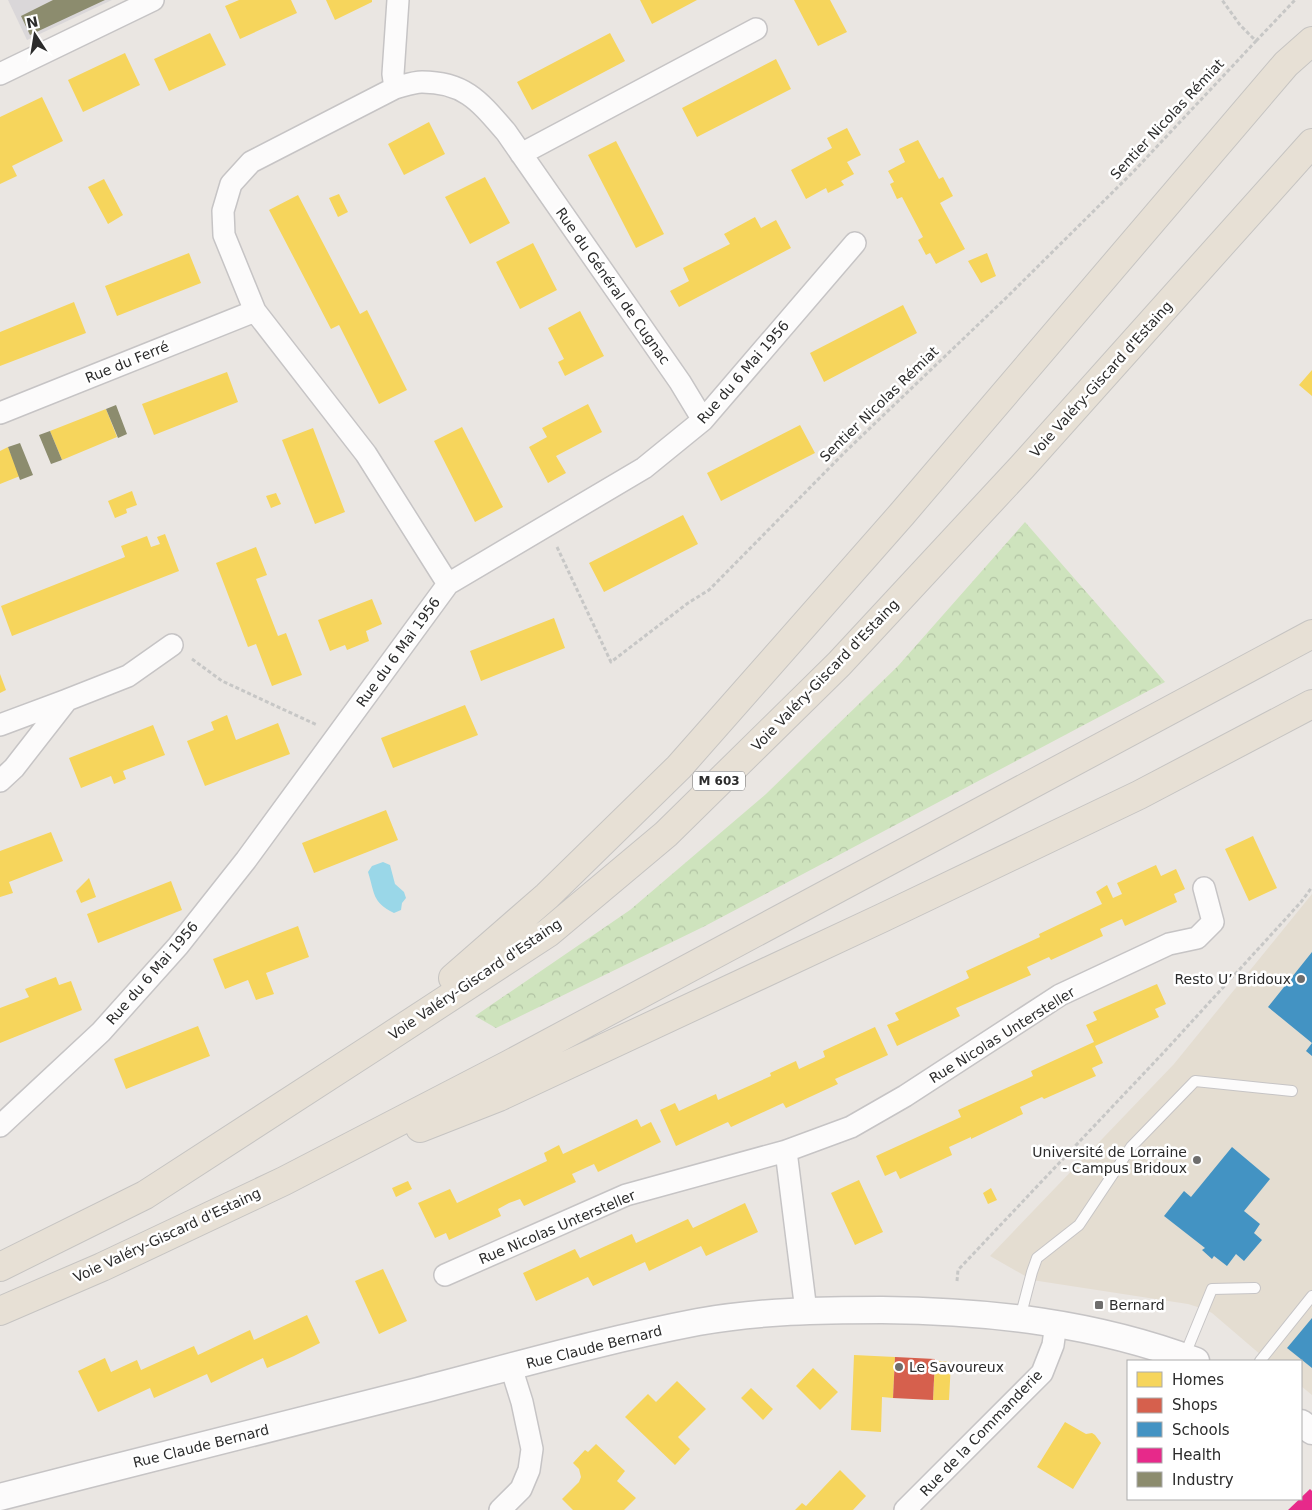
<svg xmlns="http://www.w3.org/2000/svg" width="1312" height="1510" viewBox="0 0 1312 1510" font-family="'DejaVu Sans',sans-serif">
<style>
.industrial{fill:#dad7d9}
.education{fill:#e4ddd1}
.forest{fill:url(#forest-crowns)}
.water{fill:#9ad7e8}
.homes{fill:#f6d55c}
.shops{fill:#d6604d}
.schools{fill:#4393c3}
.health{fill:#e7298a}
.industry{fill:#8c8c6e}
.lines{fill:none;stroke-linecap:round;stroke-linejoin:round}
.service-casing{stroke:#c6c4c5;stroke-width:12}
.minor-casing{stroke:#c6c4c5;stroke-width:24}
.tertiary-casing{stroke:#c6c4c5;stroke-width:29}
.trunk-casing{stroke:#c6c4c2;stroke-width:30}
.path{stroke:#c7c7c6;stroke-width:3;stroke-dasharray:4 2.5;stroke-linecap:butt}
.service{stroke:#fcfbfb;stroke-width:10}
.minor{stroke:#fcfbfb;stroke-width:21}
.tertiary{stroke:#fcfbfb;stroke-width:26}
.trunk{stroke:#e7e0d5;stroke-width:28}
.poi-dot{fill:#6e6d6c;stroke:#fff;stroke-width:2}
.labels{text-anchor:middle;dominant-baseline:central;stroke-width:5;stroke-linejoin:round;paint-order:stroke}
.shield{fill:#fff;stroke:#6b6b6b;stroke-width:1}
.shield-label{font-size:12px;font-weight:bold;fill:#2c2c2c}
.street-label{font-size:14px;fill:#2c2c2c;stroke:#fff}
.poi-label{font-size:14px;fill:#2c2c2c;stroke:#fff;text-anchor:end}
</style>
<defs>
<pattern id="forest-crowns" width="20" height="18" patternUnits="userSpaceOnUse" patternTransform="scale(1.25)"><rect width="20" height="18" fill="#cee3bd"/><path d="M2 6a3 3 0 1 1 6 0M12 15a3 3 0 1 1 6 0" fill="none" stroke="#b1c3a3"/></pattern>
</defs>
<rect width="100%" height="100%" fill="#eae6e2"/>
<path class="industrial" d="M8,0H112L27,40Z"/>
<path class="education" d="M1312,894V1395L1301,1386V1361H1268L1212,1313L1204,1309L1188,1304L1032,1280L990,1256L1174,1064Z"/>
<path class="forest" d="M1025,522L1165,682L705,926L496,1028L475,1016L630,910L766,794L898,666Z"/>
<path class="water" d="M383,862L390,865L395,884L404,892L406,898L402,903L401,910L394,913C372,902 375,894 368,872L372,866Z"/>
<path class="homes" d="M239,0H291L297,13L240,39L225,6Z
M326,0H372V2L335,20Z
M640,0H697L652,24Z
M794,0H830L847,32L818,46Z
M210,33L226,65L169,91L154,59Z
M610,33L625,61L532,110L517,82Z
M125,53L140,85L83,112L68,80Z
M776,59L791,89L697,137L682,108Z
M42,97L63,141L12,166L17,176L0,184V117Z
M429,122L445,154L404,175L388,144Z
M847,128L861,155L847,162L854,174L841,181L844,185L828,193L826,188L806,199L791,170L832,148L827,138Z
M918,140L939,179L943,177L953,196L940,203L965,249L936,264L930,253L926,255L918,240L923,237L902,197L897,199L890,184L894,182L888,171L905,162L899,149Z
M616,141L664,234L636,248L588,155Z
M485,177L510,223L470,244L445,197Z
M104,179L123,215L108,224L88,187Z
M339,194L348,212L338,217L329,198Z
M298,195L360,314L367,310L407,390L379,404L339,325L331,329L269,210Z
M755,217L761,228L776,220L791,248L679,307L670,291L689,281L683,268L730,244L724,234Z
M533,243L557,290L520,309L496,262Z
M189,253L201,283L117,316L105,286Z
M987,253L996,276L981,283L968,261Z
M74,302L86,333L0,366V332Z
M903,305L917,333L824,382L810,353Z
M580,311L604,356L565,376L558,362L564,359L548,328Z
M1312,370V396L1299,385Z
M227,372L238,402L154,435L142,404Z
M588,404L602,432L556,456L566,473L548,483L529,447L547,437L542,428Z
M106,409L117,437L62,460L50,431Z
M800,425L815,453L721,501L707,473Z
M462,427L503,507L475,522L434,441Z
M313,428L345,512L315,524L282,440Z
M8,447L20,476L0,484V451Z
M132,491L137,505L126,509L127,513L115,518L108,501Z
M276,493L281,504L271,508L266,496Z
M683,515L698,544L604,592L589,563Z
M165,534L179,571L12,636L1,606L125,557L121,546L147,536L151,547L160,544L157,537Z
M256,547L267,575L256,579L278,636L286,633L302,675L272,686L256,644L248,647L216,563Z
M372,599L382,624L366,631L369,641L347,650L345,645L330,651L318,620Z
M554,618L565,648L481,681L470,651Z
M0,674L6,690L0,693Z
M465,705L478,735L393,768L381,738Z
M227,715L236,740L278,723L290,754L205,786L187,741L214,730L211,722Z
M153,725L165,755L123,771L126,779L114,784L111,776L81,788L69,758Z
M386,810L398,840L314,873L302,843Z
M51,832L63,861L9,882L13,893L0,897V851Z
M1253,836L1277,888L1249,901L1225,849Z
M1156,865L1161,876L1176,869L1185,889L1174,894L1177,902L1125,926L1122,919L1100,929L1103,936L1051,960L1049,957L1027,967L1031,975L956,1008L960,1016L897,1046L887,1025L899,1020L895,1013L969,978L966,971L1040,937L1039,934L1102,904L1096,892L1107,885L1113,898L1122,894L1117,883Z
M89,878L96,897L81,903L76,891Z
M171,881L182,910L98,943L87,914Z
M298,926L309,957L266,973L274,994L256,1000L248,980L225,989L213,959Z
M56,977L59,985L71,981L82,1010L0,1043V1008L29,997L25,989Z
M1157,984L1166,1004L1155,1009L1159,1017L1095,1046L1103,1063L1092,1068L1096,1076L1044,1099L1042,1097L1020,1107L1023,1114L971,1139V1137L949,1147L952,1155L900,1179L896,1171L885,1176L876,1156L961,1117L958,1110L1033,1076L1031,1071L1094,1042L1086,1025L1097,1020L1093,1012Z
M198,1026L210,1056L126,1089L114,1059Z
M875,1027L888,1055L835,1079L838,1084L786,1108L783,1103L731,1127L728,1122L676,1146L660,1110L675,1103L679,1111L716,1094L718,1100L771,1076L770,1073L796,1061L799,1069L825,1057L823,1051Z
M637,1119L641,1127L651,1122L661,1142L598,1172L594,1164L572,1174L576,1182L524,1206L520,1199L509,1203L498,1209L501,1216L449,1240L446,1233L435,1238L418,1203L450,1189L457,1203L547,1161L544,1153L559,1145L563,1154Z
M859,1180L883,1232L855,1245L831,1193Z
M408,1181L412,1189L396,1197L392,1188Z
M991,1188L997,1200L988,1204L983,1193Z
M745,1203L758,1232L706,1256L701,1246L649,1271L645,1262L593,1286L588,1277L536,1301L523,1273L575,1249L580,1258L632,1234L636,1243L688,1219L693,1228Z
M383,1269L407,1321L379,1334L355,1281Z
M307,1315L320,1343L294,1356L267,1368L263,1358L211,1383L207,1374L154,1398L150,1388L98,1412L78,1371L105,1358L111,1372L137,1360L141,1370L194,1346L198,1355L250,1330L254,1340Z
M854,1355L895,1357L893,1398L882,1397L881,1432L851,1430Z
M935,1361L951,1362L949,1400H933Z
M813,1368L838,1392L820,1410L796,1386Z
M677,1381L706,1409L678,1437L690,1449L675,1465L625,1417L648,1394L656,1402Z
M751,1388L773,1409L763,1420L741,1398Z
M1065,1422L1086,1434L1092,1433L1095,1435L1101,1443L1073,1489L1037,1467Z
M596,1444L625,1471L617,1481L636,1498L624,1510H573L562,1499L579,1482L581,1477L579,1469L573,1463L585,1450L588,1452Z
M840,1470L866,1496L853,1510H795L802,1503L806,1506Z"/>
<path class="shops" d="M895,1357L935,1359L933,1400L893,1398Z"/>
<path class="schools" d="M1312,952V1043L1268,1007Z
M1312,1043V1056L1306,1051Z
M1232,1147L1270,1179L1244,1211L1260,1224L1254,1233L1262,1240L1244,1261L1236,1254L1227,1266L1214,1256L1212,1259L1202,1250L1205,1248L1164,1216L1184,1191L1191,1197Z
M1312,1318V1368L1287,1348Z"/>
<path class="health" d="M1310,1489L1312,1491V1510H1288Z"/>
<path class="industry" d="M53,0H105L30,35L21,16Z
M116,405L127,434L118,438L106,409Z
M50,431L62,460L51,464L39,435Z
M20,443L33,475L20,480L8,447Z"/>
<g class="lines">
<g class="service-casing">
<path id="service" d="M1020,1318L1032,1272L1037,1258L1079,1225L1131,1147L1195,1081L1292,1091
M1184,1357L1212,1289L1255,1288
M1260,1361L1312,1296"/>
</g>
<g class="minor-casing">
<path id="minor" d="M0,74L153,0
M395,88L393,74L398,0
M521,154L756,29
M0,413L255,311
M448,584L366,454L255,311L224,235L223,211L231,184L251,162L395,88C403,86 413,82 422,82C465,82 480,102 506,132L680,382L703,420
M0,725L67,700
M0,781L14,768L67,700L128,676L172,645
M0,1126L101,1032L178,946L246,860L448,584L644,468L703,420L855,243
M786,1151L806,1311
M445,1275L626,1195L786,1151L851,1127L905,1096L1060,995L1169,944L1197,938L1213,922L1204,888
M500,1510L521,1489L529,1470L532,1449L522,1402L511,1367
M905,1510L1042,1373L1053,1345L1056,1323"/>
</g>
<g class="tertiary-casing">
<path id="tertiary" d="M1301,1423L1312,1431
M0,1497C139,1461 278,1426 418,1391C511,1367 604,1340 698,1322C759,1311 821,1310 882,1310C990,1311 1095,1323 1196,1361"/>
</g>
<g class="trunk-casing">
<path id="trunk" d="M453,978L547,896L679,767L902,514L1286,64L1312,41
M420,1128L499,1097L882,918L1139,795L1312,704
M0,1267L145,1195L372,1048L548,933L666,834L839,664L1022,467L1312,143
M0,1311L102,1267L284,1181L510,1064L1312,634"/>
</g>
<path class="path" d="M1256,41L1295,0
M557,547L611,662L688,603L709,590L846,451L1008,296L1134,171L1256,41L1240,25L1222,0
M192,659L222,681L317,725
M957,1281L958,1270L1165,1051L1301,902L1312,887"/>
<use href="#service" class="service"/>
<use href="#minor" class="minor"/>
<use href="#tertiary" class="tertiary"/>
<use href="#trunk" class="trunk"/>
</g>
<g class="poi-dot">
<circle cx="1301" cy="979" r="5"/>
<circle cx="1197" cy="1160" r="5"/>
<rect x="1094" y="1300" width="10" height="10" rx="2.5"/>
<circle cx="899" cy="1367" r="5"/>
</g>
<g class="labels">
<rect class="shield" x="693" y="771.5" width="52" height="19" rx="4"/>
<g class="shield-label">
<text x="719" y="781">M 603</text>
</g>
<g class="street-label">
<text transform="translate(1167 119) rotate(-47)">Sentier Nicolas Rémiat</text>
<text transform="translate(613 286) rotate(55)">Rue du Général de Cugnac</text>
<text transform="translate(127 362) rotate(-22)">Rue du Ferré</text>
<text transform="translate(743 372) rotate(-49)">Rue du 6 Mai 1956</text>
<text transform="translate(1101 379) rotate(-48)">Voie Valéry-Giscard d'Estaing</text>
<text transform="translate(879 404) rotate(-44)">Sentier Nicolas Rémiat</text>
<text transform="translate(398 652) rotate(-54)">Rue du 6 Mai 1956</text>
<text transform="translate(825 675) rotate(-46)">Voie Valéry-Giscard d'Estaing</text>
<text transform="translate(152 973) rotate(-49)">Rue du 6 Mai 1956</text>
<text transform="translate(475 979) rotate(-34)">Voie Valéry-Giscard d'Estaing</text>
<text transform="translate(1002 1035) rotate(-32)">Rue Nicolas Untersteller</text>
<text transform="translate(557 1227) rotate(-23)">Rue Nicolas Untersteller</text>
<text transform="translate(167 1235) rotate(-25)">Voie Valéry-Giscard d'Estaing</text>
<text transform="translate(594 1347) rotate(-14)">Rue Claude Bernard</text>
<text transform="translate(981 1433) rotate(-46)">Rue de la Commanderie</text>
<text transform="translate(201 1446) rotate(-14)">Rue Claude Bernard</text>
</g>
<g class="poi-label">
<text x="1291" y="979">Resto U’ Bridoux</text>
<text x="1187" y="1152">Université de Lorraine<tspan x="1187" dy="16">- Campus Bridoux</tspan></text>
<text x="1109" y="1305" text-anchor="start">Bernard</text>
<text x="909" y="1367" text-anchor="start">Le Savoureux</text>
</g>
</g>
<rect x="1127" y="1360" width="175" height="140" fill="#ffffff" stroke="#ababab"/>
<rect x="1137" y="1372" width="25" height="15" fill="#f6d55c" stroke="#ababab"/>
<text x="1172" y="1385" font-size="15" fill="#2c2c2c">Homes</text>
<rect x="1137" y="1398" width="25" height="15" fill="#d6604d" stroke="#ababab"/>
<text x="1172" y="1410" font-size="15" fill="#2c2c2c">Shops</text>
<rect x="1137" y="1422" width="25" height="15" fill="#4393c3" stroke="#ababab"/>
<text x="1172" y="1435" font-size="15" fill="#2c2c2c">Schools</text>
<rect x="1137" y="1448" width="25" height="15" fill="#e7298a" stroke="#ababab"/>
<text x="1172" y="1460" font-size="15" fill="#2c2c2c">Health</text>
<rect x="1137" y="1472" width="25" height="15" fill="#8c8c6e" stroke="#ababab"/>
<text x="1172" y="1485" font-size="15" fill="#2c2c2c">Industry</text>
<g transform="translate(35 35) rotate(348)" stroke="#ffffff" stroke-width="4" paint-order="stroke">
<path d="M0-4L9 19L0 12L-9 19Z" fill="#2c2c2c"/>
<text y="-8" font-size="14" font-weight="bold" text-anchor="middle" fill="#2c2c2c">N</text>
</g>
</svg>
